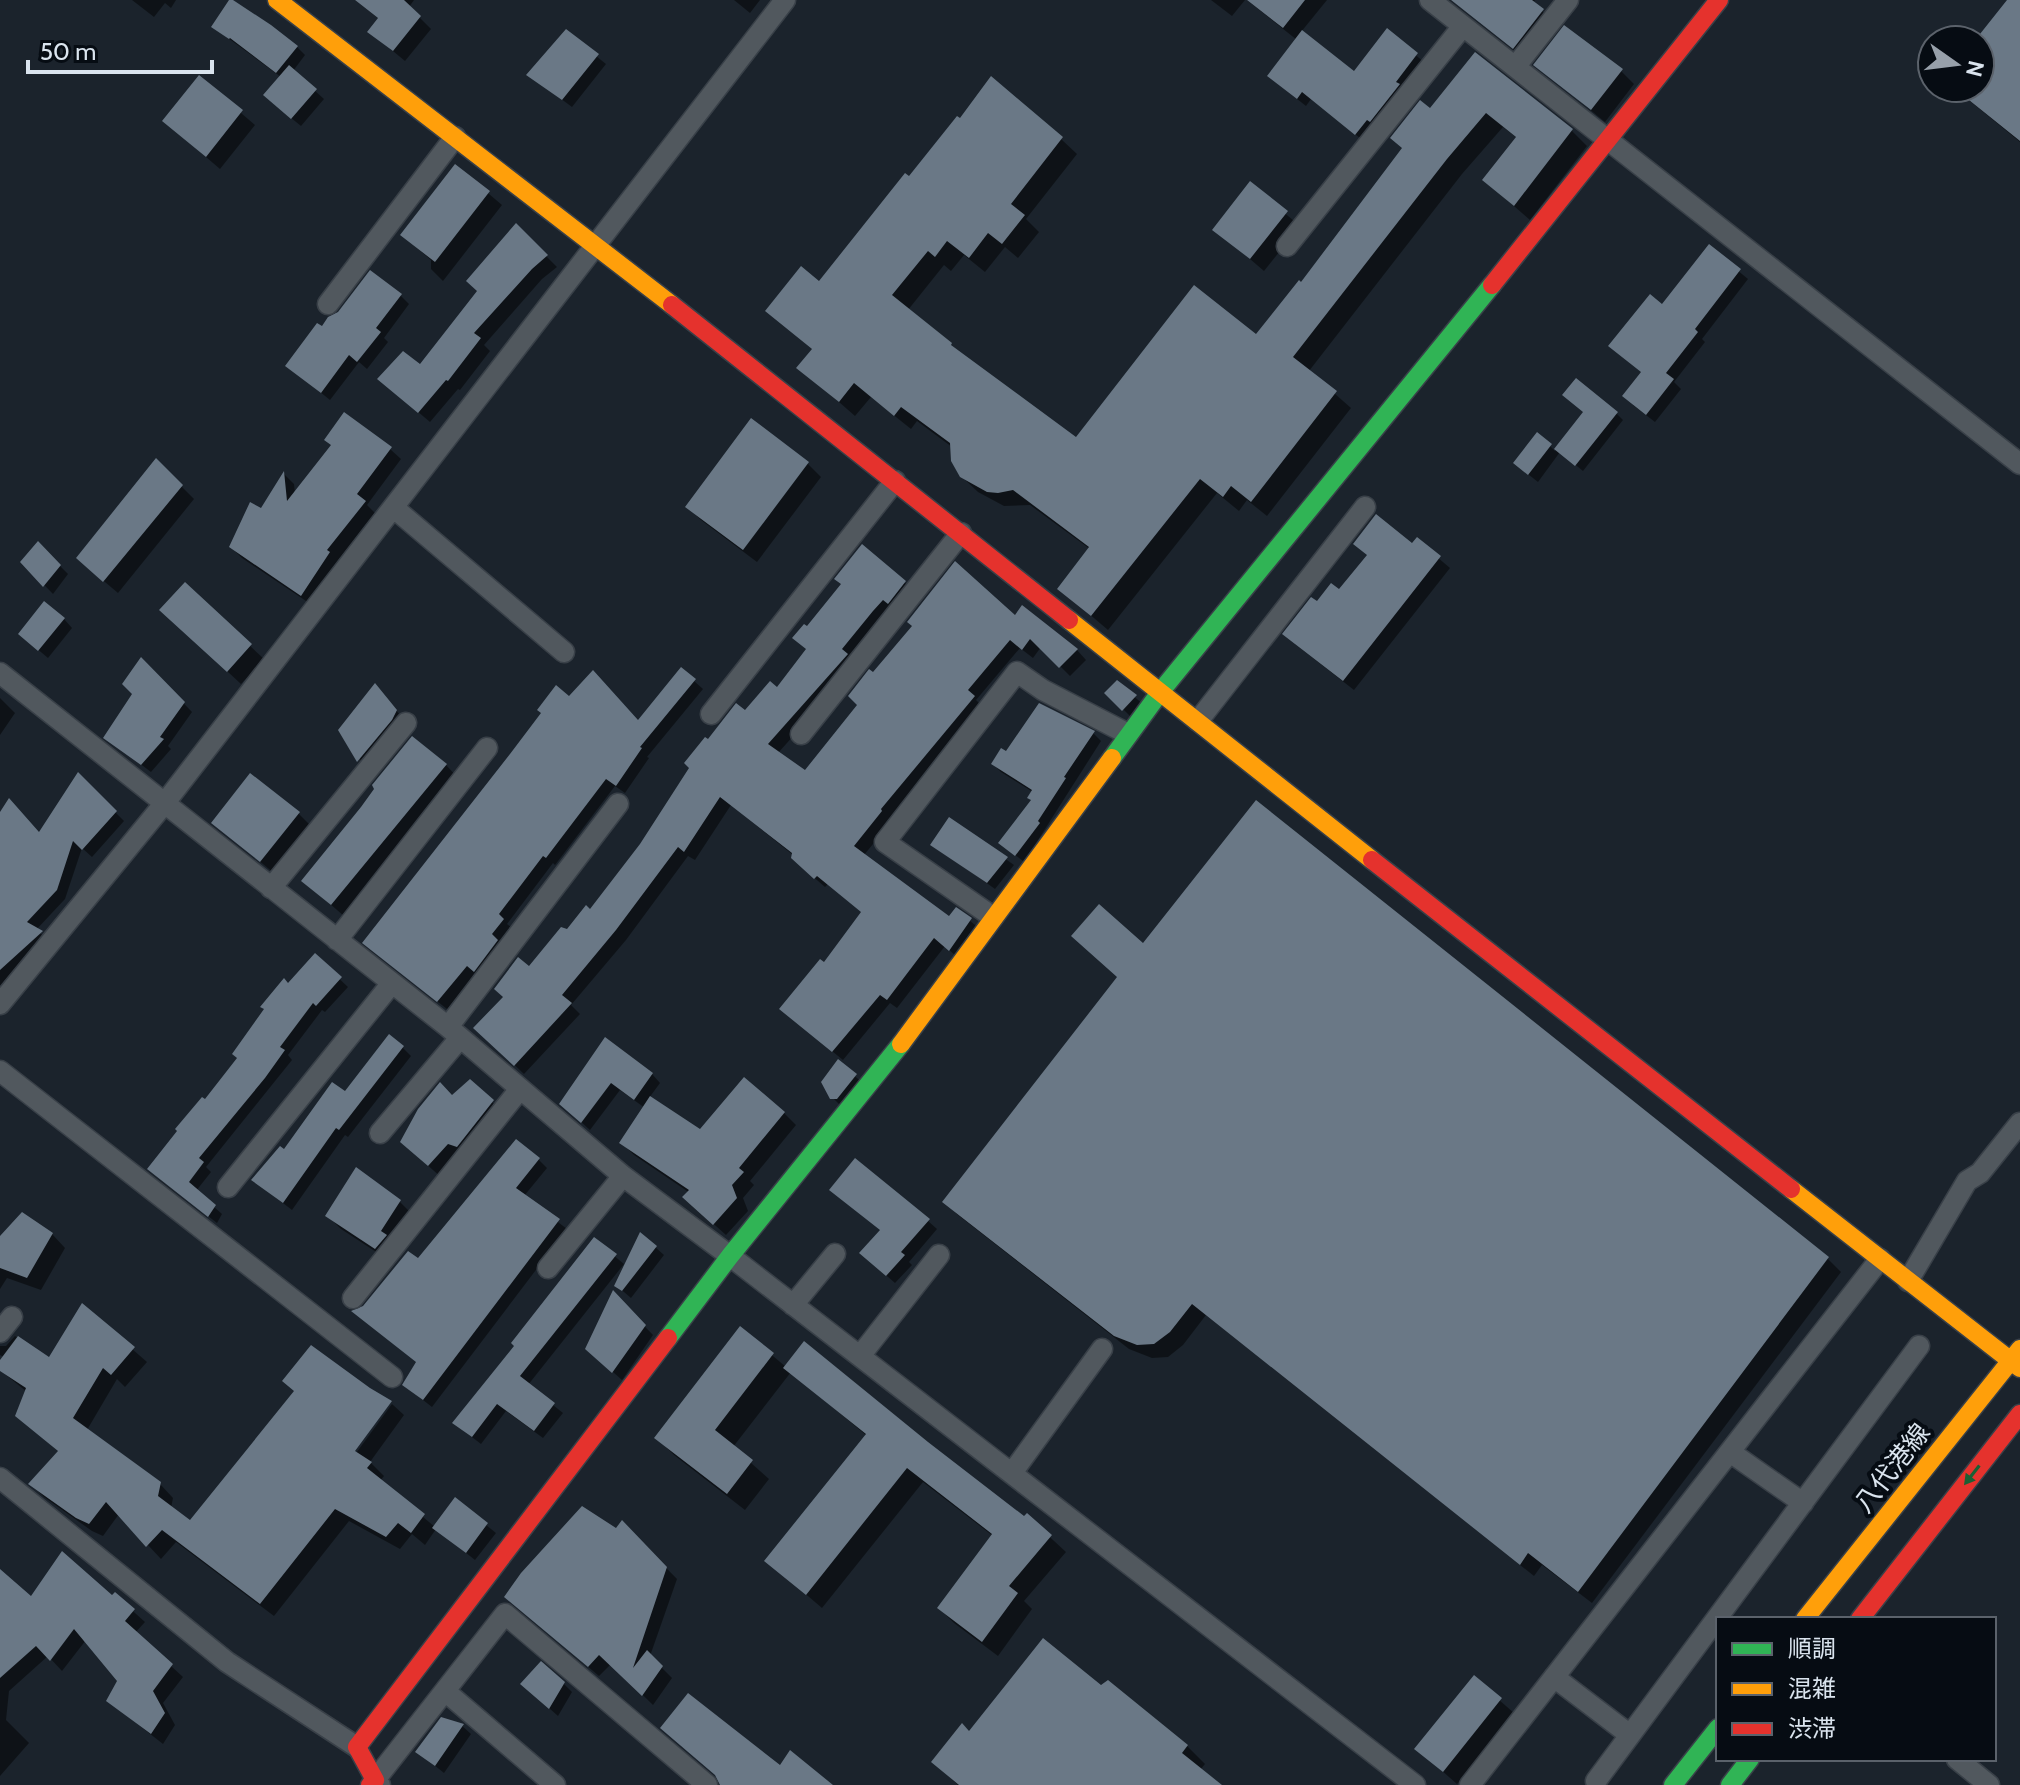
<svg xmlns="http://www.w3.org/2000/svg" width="2020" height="1785" viewBox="0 0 2020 1785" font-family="Cabin,'Noto Sans JP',sans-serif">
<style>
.shadow{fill:#0007}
.building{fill:#6a7886}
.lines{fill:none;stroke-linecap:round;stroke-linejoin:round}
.street-casing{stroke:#394048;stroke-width:23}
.fast-casing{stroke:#394048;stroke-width:21}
.slow-casing{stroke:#394048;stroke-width:21}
.jam-casing{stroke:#394048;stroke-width:21}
.street{stroke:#51585e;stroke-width:20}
.fast{stroke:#30b455;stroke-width:18}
.slow{stroke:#ff9f0a;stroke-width:18}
.jam{stroke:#e5322d;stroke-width:18}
.oneway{fill:#1b6034}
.labels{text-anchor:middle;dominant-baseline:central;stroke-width:8;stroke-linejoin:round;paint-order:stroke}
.street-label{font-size:26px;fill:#dae4ee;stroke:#060c13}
</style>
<rect width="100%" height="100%" fill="#1b232c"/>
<path class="shadow" d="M132,0H176L171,8L165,3L154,17Z
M355,0H414L409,7L431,29L405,61L370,32L379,19Z
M734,0H760L750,13Z
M1211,0H1245L1232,16Z
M1247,0H1327L1301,32L1354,74L1387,31L1425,63L1365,142L1311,99L1306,106L1278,84L1297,40Z
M1451,0H1535L1533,3L1553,21L1524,58Z
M2010,0H2020V142L1954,88H1980L1978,40Z
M213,27L297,47L305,55L293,71L324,99L301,126L274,104L281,77Z
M566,32L606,64L572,107L529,75Z
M1475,54L1572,131L1587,146L1530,220L1484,180L1517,138L1503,127L1462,174L1309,371L1351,408L1267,516L1247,500L1239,511L1217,493L1108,630L1060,589L1090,549L1030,505L1004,506L978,492L961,476L952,447L917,421L911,429L871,397L855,416L799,367L813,350L768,311L819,284L909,179L1061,139L1077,154L1026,219L1039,232L1018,258L1005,247L985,272L964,255L951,271L944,265L908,310L962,356L1076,440L1256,337L1302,284Z
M1536,65L1621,71L1634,84L1605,122Z
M199,77L255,125L220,169L164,121Z
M456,166L502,205L443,281L431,269V260L402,235Z
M1250,184L1300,226L1264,271L1215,229Z
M516,226L557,267L542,279L484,345L490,351L460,390L458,389L430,422L391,389L420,367L479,291Z
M1709,247L1748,279L1702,339L1705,342L1674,382L1681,389L1655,422L1633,405L1643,373L1610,346L1663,307Z
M400,295L409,304L384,338L388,342L367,369L359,362L330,400L288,366L322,329Z
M1585,413H1616L1623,420L1583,471L1560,452L1538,482L1524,471L1550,446L1555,451Z
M752,421L808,464L821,477L757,562L701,520L688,507Z
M390,449L401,459L367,505L375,513L337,562L340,564L312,605L242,558L231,547L261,511L284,474L294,484L295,494Z
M156,461L194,499L118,593L92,571Z
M1417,540L1450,568L1354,690L1295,644L1317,604L1412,546Z
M38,544L68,574L53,594L22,562Z
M905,583L914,592L857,665L778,753L805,773L860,705L873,674L1015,618L1077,650L1086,660L1070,676L1041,647L1033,658L1020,648L976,700L983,707L889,820L891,822L864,855L949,918L957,910L981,930L959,959L945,946L897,1008L890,1003L843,1060L791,1018L824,965L863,913L828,884L825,887L803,868L793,855L731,805L695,860L688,856L626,940L571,1005L580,1014L524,1074L476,1028L529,969L591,912L642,845L708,742L777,690L808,650L807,629Z
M185,585L264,659L241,684L175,623Z
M64,619L72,628L48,658L29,642Z
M142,660L192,712L168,746L171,749L151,772L105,737L134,694Z
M694,681L703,689L647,757L649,758L625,793L615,786L555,865L553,863L507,924L512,928L483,979L477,973L447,1009L373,951L570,699L639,722Z
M1118,683L1144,705L1132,718L1107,693Z
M383,694L404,720L367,769L340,731Z
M0,698L15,713L0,735Z
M1093,733L1101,741L1024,862L1009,850L1033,801V792L1001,772L993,764L1006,754Z
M446,765L459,779L345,917L304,881Z
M78,775L124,821L92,857L82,848L65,899L36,930L50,941L0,1000V815L40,835Z
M298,813L312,827L275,874L214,823Z
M949,819L1014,865L995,889L932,844Z
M315,956L348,987L325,1012L322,1010L288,1055L292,1060L206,1167L211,1172L196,1191L222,1214L217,1223L158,1177L205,1102L239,1059L288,986Z
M402,1047L411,1056L348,1137L345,1135L292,1210L253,1180L345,1093Z
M838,1062L864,1084L841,1106L832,1097Z
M590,1066L652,1074L660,1083L649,1098L700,1132L784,1113L796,1125L750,1181L754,1185L743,1198L748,1211L726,1235L697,1209L690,1193L634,1155L622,1143L645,1108L620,1090L590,1130L570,1112Z
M470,1082L506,1115L442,1178L416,1155L452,1097Z
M538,1159L547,1168L524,1196L567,1229L432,1407L414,1393L418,1363V1261Z
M944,1201L1827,1258L1841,1272L1592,1603L1542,1565L1534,1576L1206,1315L1183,1345L1168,1357L1152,1358L1129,1349L958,1215Z
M400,1202L413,1215L390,1261L341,1229L327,1215Z
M928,1221L937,1229L909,1262L912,1265L895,1283L871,1262Z
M52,1234L65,1248L41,1290L7,1278L0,1289V1239Z
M595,1240L624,1264L528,1385L563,1413L543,1438L506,1411L481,1444L464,1431Z
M655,1247L664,1255L631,1298L617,1286Z
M613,1294L653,1335L622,1380L596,1357Z
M83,1306L147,1362L125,1387L117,1379L87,1430L160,1484L173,1498L171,1508L190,1523L369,1390L391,1403H388L348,1457L351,1460L392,1404L404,1415L370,1462L384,1476L380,1481L435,1527L455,1500L496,1533L475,1560L436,1529L425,1545L412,1534L400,1549L349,1521L274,1616L176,1542L161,1559L119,1514L103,1536L92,1531L44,1497L31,1484L59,1452L18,1416L27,1392L0,1370V1363L4,1357L0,1355V1346H6L15,1336L50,1360Z
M741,1329L786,1367L1024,1519L1027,1516L1066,1552L1024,1601L1032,1609L998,1656L954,1623L939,1608L993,1536L923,1482L822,1608L767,1561L867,1436L791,1372L733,1447L769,1479L745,1510L674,1455L657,1438Z
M622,1523L677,1579L650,1656L672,1678L653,1705L611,1664L599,1676L517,1607L617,1531Z
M0,1572L31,1599L112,1598L115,1595L145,1622L135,1633L183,1677L163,1703L175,1725L163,1744L108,1701L120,1680L86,1640L62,1671L48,1656L9,1691L6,1720L29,1743L0,1776Z
M1474,1678L1514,1713L1457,1784L1417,1749Z
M563,1683L572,1692L558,1716L531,1692Z
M1101,1688L1187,1746L1205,1764L1200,1770L1219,1785H958L934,1762L970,1733Z
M460,1724L471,1734L444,1773L418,1752Z"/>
<path class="building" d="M229,0H233L271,25L298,46L276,73L230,38L229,39L211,27Z
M355,0H404L421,16L393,51L367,32L378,18Z
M1247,0H1305L1283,28Z
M1451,0H1532L1544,9L1513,49Z
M2007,0H2020V141L1954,88H1980V34Z
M1564,25L1623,69L1591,110L1533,65Z
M1387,28L1418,53L1396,82L1400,84L1370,122L1367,120L1355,135L1302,92L1297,99L1267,76L1302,30L1354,71Z
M566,29L599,54L562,100L526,75Z
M1475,52L1573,129L1514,206L1482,180L1516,137L1486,113L1447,159L1293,357L1337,391L1251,502L1231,486L1223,497L1200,479L1091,616L1057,589L1089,547L1013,490L998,493L987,492L960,477L951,461L950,443L901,407L894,416L854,383L839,402L796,368L812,349L765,311L801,266L819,281L905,173L909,176L957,116L960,118L991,76L1063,137L1011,204L1025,215L1002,244L988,233L969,258L947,241L935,257L928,251L892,295L952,343L951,345L1076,437L1194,285L1256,334L1299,280L1301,282L1402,148L1390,138L1420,100L1430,108Z
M289,65L317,89L291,119L263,95Z
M199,75L243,110L206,157L162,121Z
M455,164L490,191L435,262L400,235Z
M1250,181L1288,211L1250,259L1212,230Z
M516,223L548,255L532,269L474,333L481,338L448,381L446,380L418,413L377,379L403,351L420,364L477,291L466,281Z
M1709,244L1741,269L1695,329L1698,332L1666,373L1674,379L1646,415L1622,396L1641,372L1608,346L1650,294L1662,304Z
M370,270L402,294L376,328L381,332L357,362L349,355L321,393L285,366L317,323L322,326L328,317L338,312Z
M1576,378L1618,412L1575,466L1554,449L1583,412L1562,395Z
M344,412L392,447L357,494L366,501L327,550L330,552L301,596L229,547L250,502L261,508L284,471L287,501L331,445L324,440Z
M751,418L809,462L743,550L685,507Z
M1537,432L1552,444L1528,475L1513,463Z
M156,458L183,485L103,582L76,558Z
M1376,514L1412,543L1417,537L1441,556L1343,681L1282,634L1311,597L1317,601L1331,583L1339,589L1367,555L1353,544Z
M38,541L61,565L43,587L20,562Z
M862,544L906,581L888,604L883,600L873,611L842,649L848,654L768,744L805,770L857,705L848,696L869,669L873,672L912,626L907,622L955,561L1015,615L1022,605L1078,649L1059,668L1030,639L1022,650L1010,640L968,690L975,696L881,809L882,811L854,846L949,916L956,907L972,918L949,951L934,938L887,1000L880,995L832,1052L779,1009L820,959L824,962L861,912L817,876L814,879L791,858L792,853L720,797L684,852L678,847L616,930L562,995L572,1003L514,1066L473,1028L503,997L494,989L518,957L529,966L561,927L567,929L586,905L590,909L640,844L689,768L684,763L705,737L708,739L736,703L745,710L770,681L777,687L806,649L792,638L804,624L807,626L841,584L834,579Z
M185,582L252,644L227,672L159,610Z
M44,601L65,618L38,651L18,634Z
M141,657L185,702L160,737L164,739L141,765L103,738L132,694L122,684Z
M681,667L696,679L640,747L642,748L616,786L606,779L546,858L543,856L499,914L504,919L492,934L498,940L474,972L467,966L437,1002L362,943L510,754L541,713L537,710L556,685L569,696L593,670L638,720Z
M1117,680L1137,695L1122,711L1104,693Z
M375,683L397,710L392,720L357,762L338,730Z
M1039,703L1095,731L1064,777L1066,778L1038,821L1040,823L1015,856L998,843L1031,800L1027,798L1032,790L991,764L1001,748L1006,751Z
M412,736L447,764L331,905L301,881L361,807L374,789L372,785Z
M78,772L117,811L82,850L73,841L57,890L27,922L43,931L0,970V812L9,798L39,832Z
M250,773L300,812L260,862L211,823Z
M1256,800L1829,1257L1578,1592L1528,1553L1520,1565L1192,1304L1170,1332L1154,1344L1137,1345L1114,1336L942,1202L1117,977L1071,936L1099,904L1143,943Z
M949,817L1008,857L987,883L930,845Z
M315,953L342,977L316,1006L313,1003L280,1047L285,1050L265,1078L199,1158L204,1162L189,1182L216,1205L208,1217L147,1169L177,1131L175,1129L202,1097L205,1099L237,1058L232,1054L264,1009L260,1007L284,978L288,983Z
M389,1034L404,1046L339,1130L336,1128L283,1203L251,1180L280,1146L284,1149L332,1082L345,1091Z
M605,1037L653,1073L634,1100L611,1083L581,1123L559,1104Z
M838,1059L857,1074L837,1099H830L821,1082Z
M744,1077L785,1112L739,1168L744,1172L732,1185L737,1198L713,1225L682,1197L689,1190L619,1143L650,1096L700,1129Z
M470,1079L494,1100L457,1147L448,1144L428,1166L400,1142L418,1109L440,1082L452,1095Z
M516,1139L540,1158L516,1188L560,1219L423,1400L402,1385L416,1362L351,1311L363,1306L408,1251L418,1258Z
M855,1158L930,1219L901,1252L905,1255L886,1276L859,1253L880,1230L829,1190Z
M356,1167L401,1200L381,1231L387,1235L375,1249L325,1216Z
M22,1212L53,1233L27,1278L0,1268V1236Z
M640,1232L657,1246L622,1291L614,1286Z
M594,1237L617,1254L520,1376L555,1403L534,1431L497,1404L472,1437L452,1423L514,1346L511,1343Z
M613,1290L646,1325L612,1373L585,1349Z
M82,1303L135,1347L111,1375L103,1368L73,1418L161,1482L158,1496L190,1520L294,1391L282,1381L311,1345L370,1388L392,1401L355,1451L372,1462L367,1468L425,1514L411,1533L398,1523L386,1537L335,1509L260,1604L162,1530L146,1547L106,1502L89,1524L76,1518L28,1484L58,1451L15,1416L26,1388L0,1371V1360L18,1336L49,1357Z
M740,1326L774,1353L715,1430L753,1460L727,1494L654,1438Z
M804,1341L928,1442L1024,1516L1027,1513L1052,1535L1009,1586L1018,1593L982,1642L937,1608L992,1534L907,1468L806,1595L764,1561L866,1434L783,1368Z
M455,1497L488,1523L466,1553L432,1528Z
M582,1506L616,1528L622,1520L667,1567L633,1668L647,1650L663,1666L642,1696L599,1655L588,1667L504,1597L521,1573Z
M62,1551L112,1595L115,1592L135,1609L125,1621L173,1664L153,1691L165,1713L151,1734L106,1701L117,1681L74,1629L50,1661L36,1646L0,1678V1569L31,1596Z
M1043,1638L1101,1685L1108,1680L1188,1745L1182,1753L1222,1785H959L931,1762L962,1723L969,1731Z
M541,1661L565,1682L549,1709L520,1684Z
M1474,1675L1502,1698L1443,1772L1414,1749Z
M688,1693L780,1765L790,1750L833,1785H720L715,1775L660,1728Z
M441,1717L464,1724L435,1766L415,1752Z"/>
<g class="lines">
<g class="street-casing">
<path id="street" d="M1430,0L2020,464
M1515,67L1568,0
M1287,246L1463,26
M328,304L455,137
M394,508L564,652
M0,673L448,1027L623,1176L730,1256L1415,1785
M711,714L895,481
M1198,721L1365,507
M801,734L961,533
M271,888L406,723
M993,917L885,842L1017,672L1043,690L1128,734
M337,940L487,748
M0,1004L164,804L785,0
M448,1027L618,804
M0,1071L392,1377
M380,1133L460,1038
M228,1187L392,983
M548,1268L623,1176
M1908,1281L1967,1181L1980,1173L2020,1123
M353,1298L520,1089
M793,1305L835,1254
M0,1332L12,1317
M860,1356L939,1255
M1730,1452L1803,1503
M1012,1473L1102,1349
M0,1478L227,1662L357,1747
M1554,1677L1630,1735
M445,1691L555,1785
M1957,1759L1989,1785
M1596,1781L1919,1346
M380,1785L375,1780L505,1614L707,1785
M1470,1785L1880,1259"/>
</g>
<g class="fast-casing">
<path id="fast" d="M1112,758L1161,691L1492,285
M668,1338L730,1256L901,1044
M1673,1785L1718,1728
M1730,1785L1750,1759"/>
</g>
<g class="slow-casing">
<path id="slow" d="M277,0L672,305
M1069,620L1372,860
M901,1044L1112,758
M1791,1189L2020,1368
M1805,1619L2020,1349"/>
</g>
<g class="jam-casing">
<path id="jam" d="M1492,285L1719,0
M672,305L1069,620
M1372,860L1791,1189
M1860,1619L2020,1414
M370,1785L375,1780L357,1747L668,1338"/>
</g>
<use href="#street" class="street"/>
<use href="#fast" class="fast"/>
<use href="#slow" class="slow"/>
<use href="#jam" class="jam"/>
</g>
<defs><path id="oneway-solid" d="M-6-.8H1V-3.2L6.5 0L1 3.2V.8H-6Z" transform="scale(2)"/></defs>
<use class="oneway" href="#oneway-solid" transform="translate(1972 1475) rotate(128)"/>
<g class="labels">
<g class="street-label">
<text transform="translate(1892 1468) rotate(-52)">八代港線</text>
</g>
</g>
<rect x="1716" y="1617" width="280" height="144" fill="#060c13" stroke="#5b626b" stroke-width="2"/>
<rect x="1732" y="1643" width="40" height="12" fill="#30b455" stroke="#5b626b" stroke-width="2"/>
<text x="1788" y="1657" font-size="24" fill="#dae4ee">順調</text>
<rect x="1732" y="1683" width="40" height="12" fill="#ff9f0a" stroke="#5b626b" stroke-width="2"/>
<text x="1788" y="1697" font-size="24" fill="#dae4ee">混雑</text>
<rect x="1732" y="1723" width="40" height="12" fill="#e5322d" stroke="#5b626b" stroke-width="2"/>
<text x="1788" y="1737" font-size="24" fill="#dae4ee">渋滞</text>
<g transform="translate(1956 64) rotate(104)"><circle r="38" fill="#060c13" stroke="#5b626b" stroke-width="2"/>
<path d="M0-6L14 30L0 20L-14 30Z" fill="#97a0aa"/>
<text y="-12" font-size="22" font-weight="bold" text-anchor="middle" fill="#dae4ee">N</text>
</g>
<path d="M28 60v12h184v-12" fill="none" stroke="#dae4ee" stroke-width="4"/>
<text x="40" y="60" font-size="24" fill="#dae4ee" stroke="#060c13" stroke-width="6" paint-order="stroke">50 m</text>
</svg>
